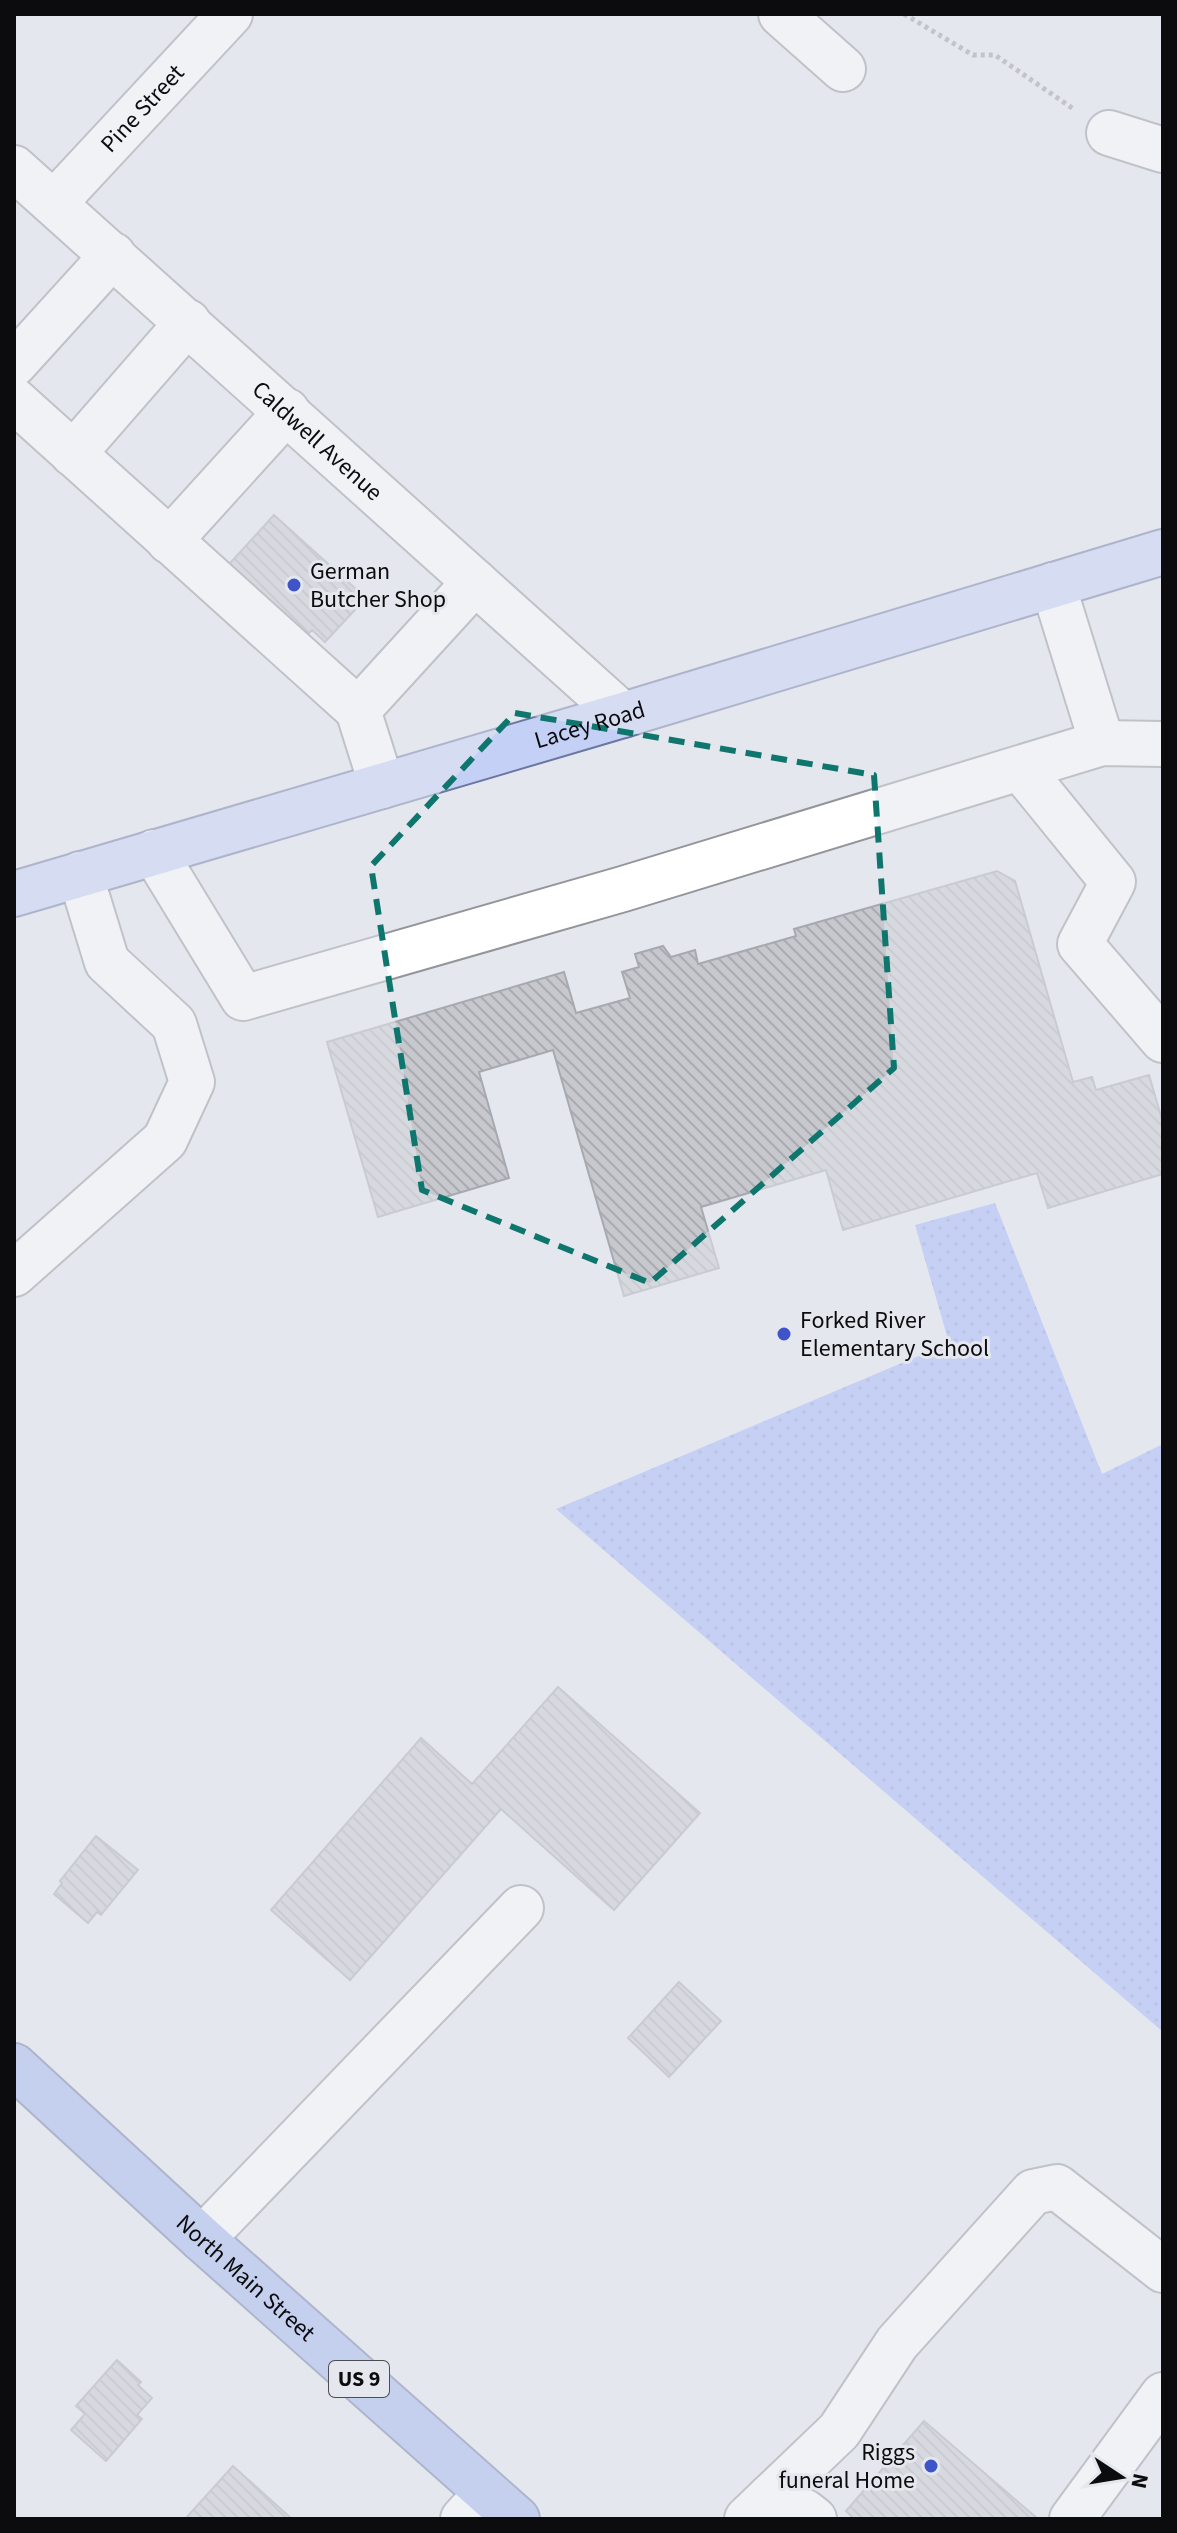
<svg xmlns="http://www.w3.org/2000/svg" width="1177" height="2533" viewBox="0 0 1177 2533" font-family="'Source Sans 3',sans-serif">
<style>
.park{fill:url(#park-dots)}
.building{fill:url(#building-back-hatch);stroke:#a7a9b0;stroke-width:2}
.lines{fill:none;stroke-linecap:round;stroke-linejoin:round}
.minor-casing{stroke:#93959b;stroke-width:48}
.major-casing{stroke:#6a77a0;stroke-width:48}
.highway-casing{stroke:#6a77a0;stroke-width:48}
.path{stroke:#989a9f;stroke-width:5;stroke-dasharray:4 4;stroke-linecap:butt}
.minor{stroke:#fff;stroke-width:44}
.major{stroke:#c4d0f5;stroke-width:44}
.highway{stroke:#9db1ee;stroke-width:44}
.marked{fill:none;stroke:#0f766e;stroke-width:6;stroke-dasharray:16 10;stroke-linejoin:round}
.poi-dot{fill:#3f54c8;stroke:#e5e7ee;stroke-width:3}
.labels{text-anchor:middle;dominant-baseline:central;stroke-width:6;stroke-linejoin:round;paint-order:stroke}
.shield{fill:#e5e7ee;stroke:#4d4e51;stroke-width:2}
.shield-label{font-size:22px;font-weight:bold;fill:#0c0c0e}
.street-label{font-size:24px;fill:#0c0c0e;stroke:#e5e7ee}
.poi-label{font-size:24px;fill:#0c0c0e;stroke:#e5e7ee;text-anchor:start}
</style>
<defs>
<pattern id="park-dots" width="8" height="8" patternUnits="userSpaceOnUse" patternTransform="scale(2)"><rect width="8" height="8" fill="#9eb3fa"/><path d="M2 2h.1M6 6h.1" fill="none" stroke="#8799d5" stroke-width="1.8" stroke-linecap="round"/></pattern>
<pattern id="building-back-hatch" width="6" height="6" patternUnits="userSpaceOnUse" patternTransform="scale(2)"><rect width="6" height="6" fill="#c6c8ce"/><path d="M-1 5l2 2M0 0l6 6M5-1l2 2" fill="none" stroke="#a9abb0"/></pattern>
</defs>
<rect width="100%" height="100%" fill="#e5e7ee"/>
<path class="park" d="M995,1203L1102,1474L1163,1444V2032L556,1509L949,1343L915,1225Z"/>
<path class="building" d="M274,515L366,598L325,642L312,630L300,643L222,572Z
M997,871L1015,881L1073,1082L1092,1077L1096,1090L1149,1075L1163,1123V1174L1048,1208L1037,1173L843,1230L826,1170L701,1207L719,1268L624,1296L553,1050L479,1072L509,1178L378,1217L327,1042L564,972L576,1013L630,998L622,972L639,967L635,954L663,946L671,957L695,950L698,964L796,936L794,929Z
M558,1687L700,1813L614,1910L501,1809L350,1980L271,1910L421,1738L472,1784Z
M96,1836L138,1870L101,1915L97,1912L88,1923L54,1894L62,1883L60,1881Z
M679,1982L721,2021L669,2077L628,2038Z
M117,2360L141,2382L138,2385L152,2398L137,2415L142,2419L106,2461L71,2430L85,2414L76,2406Z
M924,2421L1038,2519H854L846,2511Z
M233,2466L292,2519H185Z"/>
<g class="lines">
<g class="minor-casing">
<g id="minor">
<path d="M781,14L843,69"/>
<path d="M1109,133L1163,150"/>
<path id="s1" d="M14,168L623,715"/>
<path id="s2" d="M55,202L230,14"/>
<path d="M14,364L113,255"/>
<path d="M14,400L358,710"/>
<path d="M73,454L188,322"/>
<path d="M169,541L287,411"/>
<path d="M1053,585L1102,743"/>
<path d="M1021,769L1113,882L1080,944L1163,1040"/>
<path d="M382,786L358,710L475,582"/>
<path d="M154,852L243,998L623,889L1102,743L1163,744"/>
<path d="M14,1274L165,1140L192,1082L174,1024L107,962L80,874"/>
<path d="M202,2239L521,1908"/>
<path d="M770,2497L805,2512L814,2519"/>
<path d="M463,2519L487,2493"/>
<path d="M747,2519L839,2431L897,2343L1033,2192L1057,2187L1163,2270"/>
<path d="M1072,2519L1163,2395"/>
</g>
</g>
<g class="major-casing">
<g id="major">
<path id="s3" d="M14,894L623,715L1163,552"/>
</g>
</g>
<g class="highway-casing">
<g id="highway">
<path id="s4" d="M14,2066L202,2239L517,2519"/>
</g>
</g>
<path class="path" d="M904,14L973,55H995L1075,110"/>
<use href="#minor" class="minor"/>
<use href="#major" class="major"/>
<use href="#highway" class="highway"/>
</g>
<path d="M0 0H1177V2533H0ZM515,713L874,775L894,1068L650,1283L422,1190L371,866Z" fill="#e5e7ee" fill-opacity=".55" fill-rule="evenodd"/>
<path class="marked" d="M515,713L874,775L894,1068L650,1283L422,1190L371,866Z"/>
<g class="poi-dot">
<circle cx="294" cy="585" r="8"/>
<circle cx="784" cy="1334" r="8"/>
<circle cx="931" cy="2466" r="8"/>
</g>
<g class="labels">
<rect class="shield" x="329" y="2361" width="60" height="36" rx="6"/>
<g class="shield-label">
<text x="359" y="2379">US 9</text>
</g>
<g class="street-label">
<text stroke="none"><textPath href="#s2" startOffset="128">Pine Street</textPath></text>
<text stroke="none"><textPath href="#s1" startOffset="408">Caldwell Avenue</textPath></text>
<text stroke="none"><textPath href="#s3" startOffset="600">Lacey Road</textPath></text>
<text stroke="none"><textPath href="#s4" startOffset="314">North Main Street</textPath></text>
</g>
<g class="poi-label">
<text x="310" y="571">German<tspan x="310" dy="28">Butcher Shop</tspan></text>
<text x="800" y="1320">Forked River<tspan x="800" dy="28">Elementary School</tspan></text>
<text x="915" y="2452" text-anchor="end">Riggs<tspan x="915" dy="28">funeral Home</tspan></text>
</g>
</g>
<rect width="1177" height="2533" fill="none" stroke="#0c0c0e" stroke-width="32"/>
<g transform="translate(1121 2477) rotate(102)" stroke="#e5e7ee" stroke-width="6" paint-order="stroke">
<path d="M0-6L14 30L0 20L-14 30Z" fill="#0c0c0e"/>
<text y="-12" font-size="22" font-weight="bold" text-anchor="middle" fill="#0c0c0e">N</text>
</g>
</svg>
